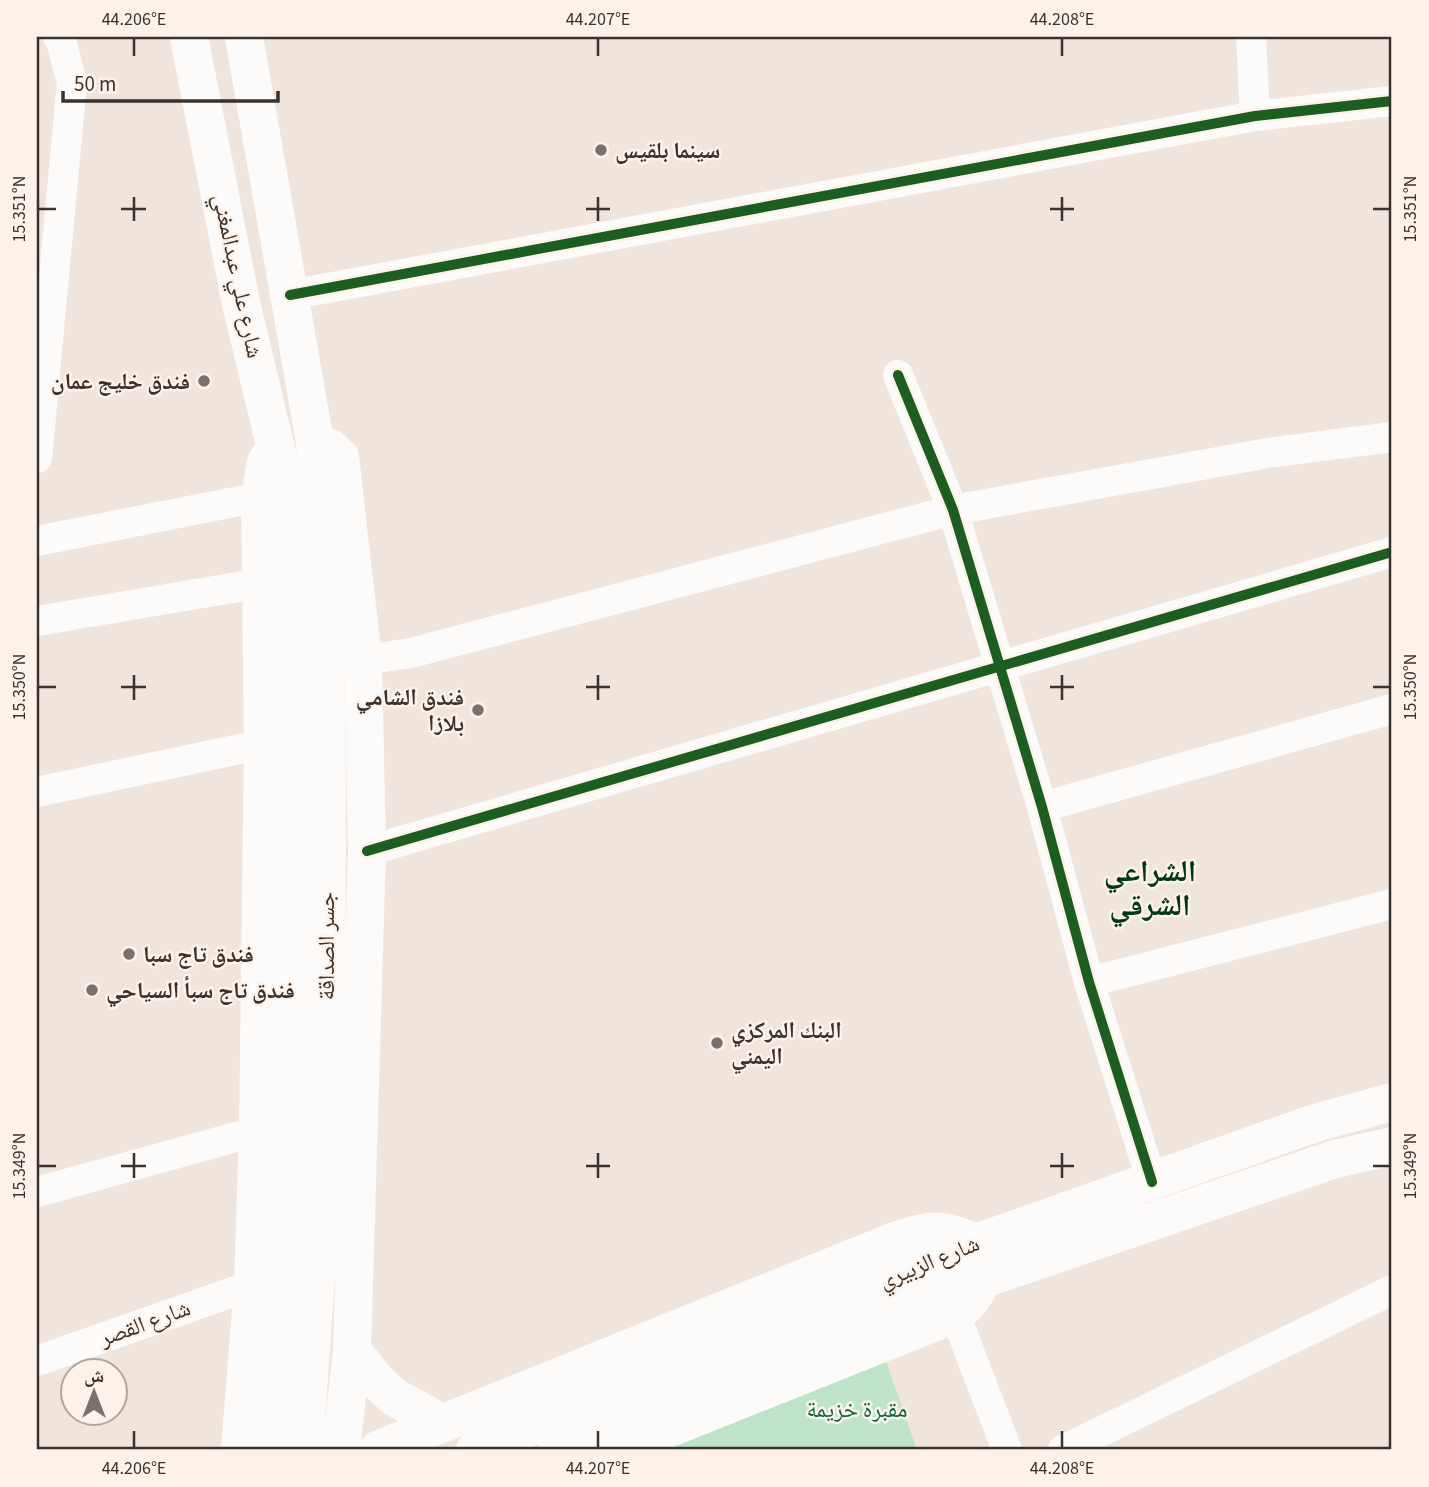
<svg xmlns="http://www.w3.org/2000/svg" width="1429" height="1487" viewBox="0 0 1429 1487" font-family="'Source Sans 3','Noto Naskh Arabic',sans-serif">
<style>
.green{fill:#bfe3c9}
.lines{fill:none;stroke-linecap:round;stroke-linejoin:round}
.street{stroke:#fdfbfa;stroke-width:30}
.secondary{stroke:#fdfbfa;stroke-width:38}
.primary{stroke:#fdfbfa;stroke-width:38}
.cycleway-casing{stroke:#fdf2ea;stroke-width:15}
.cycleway{stroke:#1b5e20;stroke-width:10}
.ticks{fill:none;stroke:#39322d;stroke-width:2.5}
.poi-dot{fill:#79716b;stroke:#fdf2ea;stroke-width:2.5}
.labels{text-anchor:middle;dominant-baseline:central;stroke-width:5;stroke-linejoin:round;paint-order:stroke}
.poi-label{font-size:23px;font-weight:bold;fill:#39322d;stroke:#fdf2ea;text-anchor:start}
.street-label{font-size:23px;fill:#39322d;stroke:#fdf2ea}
.park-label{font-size:23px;fill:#0a6642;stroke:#fdf2ea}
.district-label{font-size:30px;font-weight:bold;fill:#003716;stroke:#fdf2ea}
.neatline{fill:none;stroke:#39322d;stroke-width:2.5}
.ticks-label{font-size:18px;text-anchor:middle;fill:#39322d}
</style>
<rect width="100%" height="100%" fill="#efe5dd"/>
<path class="green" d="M883,1353L917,1450H641Z"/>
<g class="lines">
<path class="street" d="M1251,37L1255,116
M290,295L1255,116L1392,101
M898,375L953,510L1042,807L1089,982L1152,1182
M37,458L72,83L61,40L58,37
M37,541L280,493
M37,621L262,583
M363,660L411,653L953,510L1268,453L1392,437
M37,792L263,744
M1042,807L1392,709
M367,851L1392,552
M1089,982L1392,904
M37,1192L258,1131
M955,1314L1007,1450
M37,1361L253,1285
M1063,1450L1392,1290"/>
<path class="secondary" d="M315,442L330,448L340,457L363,660L367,851L352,1350L341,1450
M352,1350L376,1380L394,1397L442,1423
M240,1450L253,1285L258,1131L263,744L260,497L266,462L276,447
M377,1450L895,1241C933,1229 939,1227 976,1243
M615,1450L955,1314C970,1304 976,1294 983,1278"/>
<path class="primary" d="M189,37L241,303L286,491C297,547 298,605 300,661L295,1132L269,1450
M244,37L315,442L324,593L327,783L326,1130L304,1450
M475,1450L976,1243L1315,1123L1392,1102
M557,1450L925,1299L1335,1159L1392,1146"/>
<g class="cycleway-casing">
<path id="cycleway" d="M290,295L1255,116L1392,101
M898,375L953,510L1042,807L1089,982L1152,1182
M367,851L1392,552"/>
</g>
<use href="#cycleway" class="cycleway"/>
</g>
<path class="ticks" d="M134,38V56M598,38V56M1062,38V56M134,197V221M598,197V221M1062,197V221M38,209H56M121,209H146M586,209H610M1050,209H1074M1373,209H1390M134,675V700M598,675V700M1062,675V700M38,687H56M121,687H146M586,687H610M1050,687H1074M1373,687H1390M134,1153V1178M598,1153V1178M1062,1153V1178M38,1166H56M121,1166H146M586,1166H610M1050,1166H1074M1373,1166H1390M134,1431V1448M598,1431V1448M1062,1431V1448"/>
<g class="poi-dot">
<circle cx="601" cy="150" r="7"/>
<circle cx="204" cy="381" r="7"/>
<circle cx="478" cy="710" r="7"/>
<circle cx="129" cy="954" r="7"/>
<circle cx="92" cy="990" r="7"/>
<circle cx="717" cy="1043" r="7"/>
</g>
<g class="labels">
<g class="poi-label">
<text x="615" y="150">سينما بلقيس</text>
<text x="190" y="381" text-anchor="end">فندق خليج عمان</text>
<text x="464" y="697" text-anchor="end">فندق الشامي<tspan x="464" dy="26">بلازا</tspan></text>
<text x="143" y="954">فندق تاج سبا</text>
<text x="106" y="990">فندق تاج سبأ السياحي</text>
<text x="731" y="1030">البنك المركزي<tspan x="731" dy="26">اليمني</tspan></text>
</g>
<g class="street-label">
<text transform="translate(238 276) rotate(78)">شارع علي عبدالمغني</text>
<text transform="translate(326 946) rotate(-90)">جسر الصداقة</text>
<text transform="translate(929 1262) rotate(-22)">شارع الزبيري</text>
<text transform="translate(145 1323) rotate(-20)">شارع القصر</text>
</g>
<g class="park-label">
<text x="857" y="1409">مقبرة خزيمة</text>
</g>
<g class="district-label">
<text x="1150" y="871">الشراعي<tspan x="1150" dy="34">الشرقي</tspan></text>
</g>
</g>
<rect width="1429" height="1487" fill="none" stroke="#fdf2ea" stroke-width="77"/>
<g transform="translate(94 1392)"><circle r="33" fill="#fdf2ea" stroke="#afa59e" stroke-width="2"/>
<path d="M0-5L12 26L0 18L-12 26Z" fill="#79716b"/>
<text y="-10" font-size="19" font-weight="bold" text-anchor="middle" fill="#39322d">ش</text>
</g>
<path d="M63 91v10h215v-10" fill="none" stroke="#39322d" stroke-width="3.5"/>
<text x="74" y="91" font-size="21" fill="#39322d" stroke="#fdf2ea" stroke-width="5" paint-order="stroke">50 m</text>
<rect x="38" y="38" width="1352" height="1410" class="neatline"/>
<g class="ticks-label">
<text x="134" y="25">44.206°E</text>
<text x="598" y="25">44.207°E</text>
<text x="1062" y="25">44.208°E</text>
<text transform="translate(19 209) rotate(-90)" y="6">15.351°N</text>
<text transform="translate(1410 209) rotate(-90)" y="6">15.351°N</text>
<text transform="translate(19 687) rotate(-90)" y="6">15.350°N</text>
<text transform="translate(1410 687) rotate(-90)" y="6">15.350°N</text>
<text transform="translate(19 1166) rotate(-90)" y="6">15.349°N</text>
<text transform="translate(1410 1166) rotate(-90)" y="6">15.349°N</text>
<text x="134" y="1474">44.206°E</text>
<text x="598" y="1474">44.207°E</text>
<text x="1062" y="1474">44.208°E</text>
</g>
</svg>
